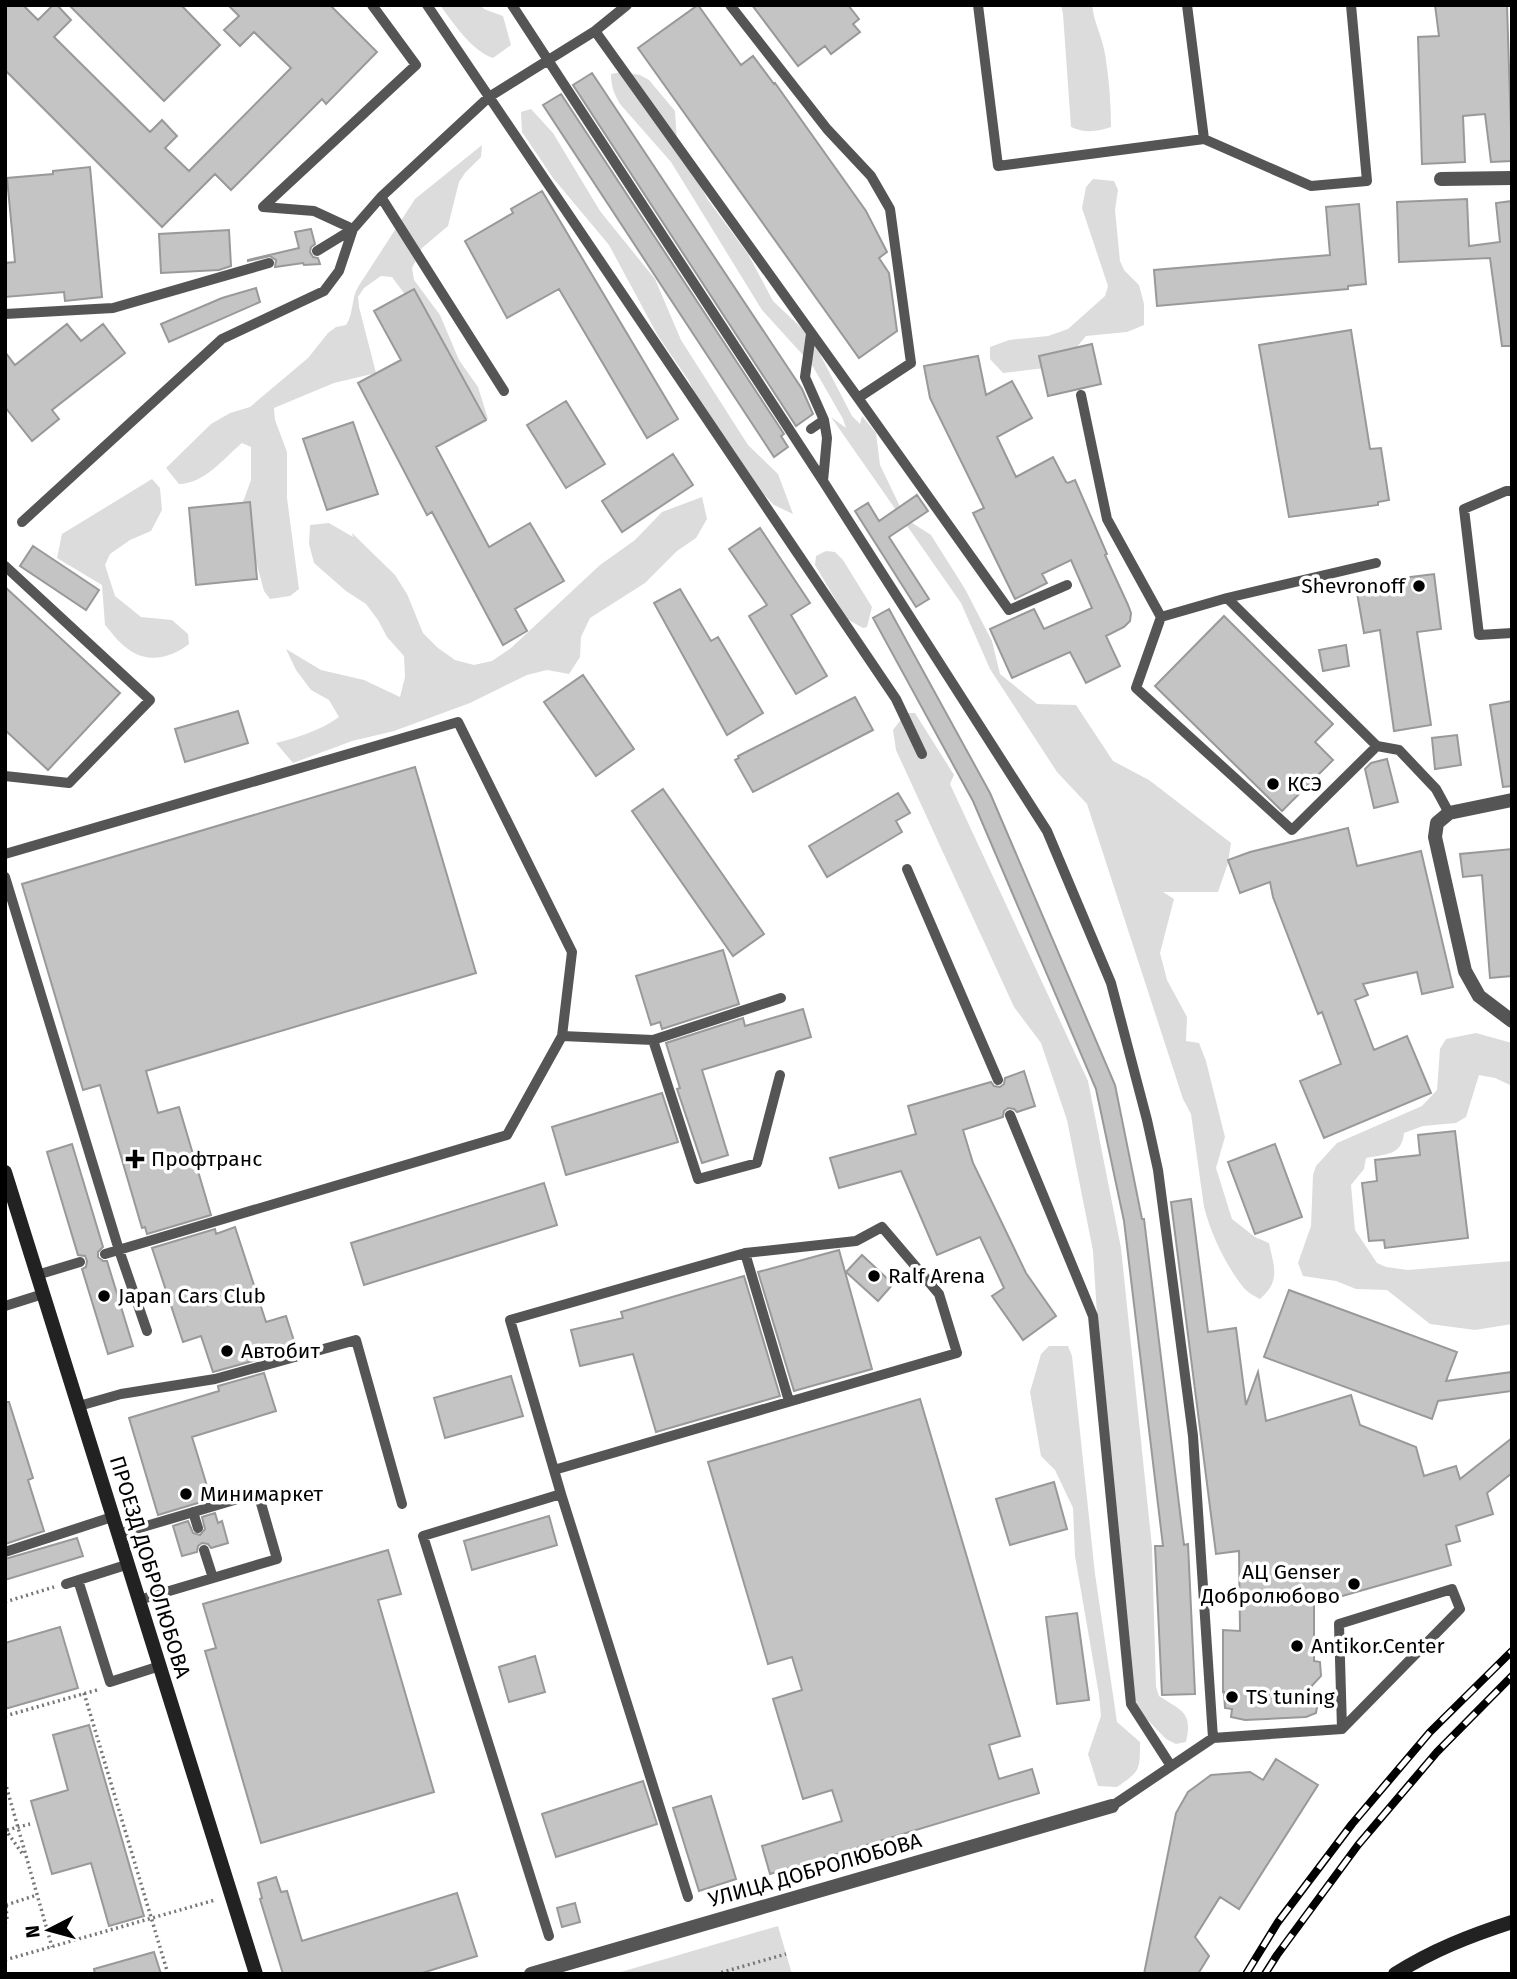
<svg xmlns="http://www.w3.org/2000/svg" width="1517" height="1979" viewBox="0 0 1517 1979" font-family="'Fira Sans',sans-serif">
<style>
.green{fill:#dcdcdc}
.building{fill:#c4c4c4;stroke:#999;stroke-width:2}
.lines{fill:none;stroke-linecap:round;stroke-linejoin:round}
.path{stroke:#777;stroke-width:3.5;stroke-dasharray:2 3.5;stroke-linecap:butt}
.lane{stroke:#555;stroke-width:10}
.street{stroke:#555;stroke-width:14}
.secondary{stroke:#222;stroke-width:14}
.rail-casing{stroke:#000;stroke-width:8}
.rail{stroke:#fff;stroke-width:5;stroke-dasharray:16;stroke-linecap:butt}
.poi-dot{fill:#000;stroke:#fff;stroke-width:2.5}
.labels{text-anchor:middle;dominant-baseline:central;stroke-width:7;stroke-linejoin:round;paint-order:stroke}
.poi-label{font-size:21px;fill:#000;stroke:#fff;text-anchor:start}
.street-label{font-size:21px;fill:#000;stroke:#fff}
</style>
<rect width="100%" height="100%" fill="#fff"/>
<path class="green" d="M440,5H480L484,9L503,16L511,45L493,58C472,51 453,23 440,5Z
M1061,5H1092C1094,23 1102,36 1105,54C1109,78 1111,103 1111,127C1097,132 1084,133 1071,127L1063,14Z
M621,72L640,75L649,80L675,111L677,142L708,200L748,254L773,301L811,337L852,416L860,424L862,416L876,433L880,465L906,519L931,535L965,589L992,641L1000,674L1037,704L1076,705L1113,761L1149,780L1231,843L1228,863L1218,892H1163L1174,899L1160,953L1167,980L1187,1017L1186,1041L1199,1043L1206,1061L1225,1137L1216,1168L1232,1219L1255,1237L1269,1243C1274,1267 1281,1281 1260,1299C1254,1296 1247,1292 1243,1287C1225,1264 1211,1234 1204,1207L1191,1114L1183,1099L1087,804L1057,772L990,669L961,603L831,417L846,428L843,419L812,365L762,310L671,162L620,104C614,94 611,86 611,74Z
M531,109L553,133L600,211L655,279L681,340L748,445L778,474L793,514L774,505L760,490L729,443L703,412L689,381L658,336L609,245L553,178L522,132L521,112Z
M482,145L481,157L465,173L459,182L448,226L422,248L412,268L414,280L440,315L459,360L478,387L488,419H478L412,304L392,277L381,276L364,288L358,297L359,307L376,373L334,383L274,408L275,420L287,452V498L299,589L290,596L270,599L264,591L255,558L246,540L240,510L251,480V447L242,443C224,458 204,484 179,484L166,468L211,424L230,413L250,407L308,358L328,333L336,327L346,325C354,313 351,299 358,287L415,199Z
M1093,179L1114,181L1118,190L1115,210L1120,261L1124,270L1139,285L1144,304V325L1127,332L1086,336L1061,366L1003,373L990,359V347L1009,340L1048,336L1068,329L1105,296L1108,286L1082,208L1086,187Z
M152,479L160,488L162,510L151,531L130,540L110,554L105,565L115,596L141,617L172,620L188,634L189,644C171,658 148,664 128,649C119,643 112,633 105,625L102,585L57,558L62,534Z
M702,497L707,519L696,538L677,551L645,583L590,618L581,637L580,657L569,674L547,670L527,675L470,703L394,731L352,741L293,763L276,743C299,737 319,731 339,717L329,700L311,690L296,670L286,649L321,670L364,680L400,697L405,677L404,656L387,637L378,620L366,604L346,591L314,563L309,544L310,525L329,523L353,537L352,533L395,575L407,594L423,633L438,648L455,660L474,665L492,661L511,648L600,565L635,540L662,512Z
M826,551L835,552L843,560L872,607L867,627L863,628L847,619L815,565L816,556Z
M906,713H915L954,775L950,784L1088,1081L1121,1248L1152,1547L1156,1687L1159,1696C1182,1711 1193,1712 1186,1742L1176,1744L1166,1739L1138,1710L1133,1692L1102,1394L1093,1251L1067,1120L1041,1043L1014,1007L896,750L893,730Z
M1476,1033L1512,1043V1086L1495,1078L1479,1075L1466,1117L1456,1123L1423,1126L1404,1133C1402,1156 1385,1154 1366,1158L1364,1169L1351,1185L1355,1230L1377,1263L1386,1267L1408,1270L1512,1261V1324L1475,1330L1430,1324L1387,1290L1356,1289L1336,1281L1303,1276L1298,1263L1311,1226L1313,1175L1316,1166L1337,1143L1422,1106L1437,1090L1440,1049L1446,1039Z
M1049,1346H1068L1072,1356L1095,1574L1117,1722L1140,1742C1140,1771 1140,1771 1117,1787L1098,1786L1088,1754L1101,1716L1099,1695L1075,1556L1073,1508L1055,1470L1041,1456L1030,1392L1041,1354Z
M778,1926L792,1974H614Z"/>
<path class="building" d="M5,5H23L38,20L53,5H57L71,20L54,37L150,132L162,120L177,136L165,148L189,171L291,68L254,32L240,46L224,30L239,16L228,5H330L377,52L326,104L322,99L231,190L215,174L162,227L5,70Z
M69,5H181L220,45L164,101Z
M698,5L741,65L753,56L774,84L775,83L866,211L887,252L879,258L889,273L897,331L859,358L638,48Z
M752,5H848L859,19L853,24L860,32L831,54L825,46L798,66Z
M1435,5H1507L1512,161L1491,162L1485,114L1463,116L1465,162L1422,164L1418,37L1439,36Z
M592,73L802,389L813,414L796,426L573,85Z
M561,94L784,434L781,436L788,447L774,457L543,105Z
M90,167L102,297L65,301L64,292L5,297V263L15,262L7,178L53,174V171Z
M542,191L678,419L647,438L559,289L507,318L465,241L513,213L511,209Z
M1467,199L1469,246L1500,242L1496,203L1512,201V346H1502L1490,258L1399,262L1397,202Z
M1359,204L1366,284L1348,286V289L1157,306L1154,270L1330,255L1326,207Z
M311,229L315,244L311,247L310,252L313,257L318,258L320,264L304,265L303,263L275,267L276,260L270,256L248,261V260L299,248L295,232Z
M229,230L231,266L219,270L161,273L159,234Z
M256,288L260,302L169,342L161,324L222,298Z
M414,289L486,420L436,447L489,547L530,523L564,581L515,609L527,631L503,645L432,512L427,515L358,383L401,360L374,311Z
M67,324L81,341L103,324L125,353L52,410L59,419L32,441L5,407V352L15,365Z
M1351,330L1370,449L1381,448L1389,500L1378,502V505L1289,517L1259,345Z
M1092,344L1101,384L1048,396L1039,356Z
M978,356L986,395L1012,381L1032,418L997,437L1016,477L1053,457L1066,482L1068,483L1075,480L1107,554L1105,555L1128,605L1131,613L1130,621L1124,627L1106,636L1120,666L1086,683L1070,652L1012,678L990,629L1034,609L1044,629L1092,608L1071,560L1042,574L1047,583L1015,599L973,513L984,508L930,398L924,366Z
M566,401L605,464L566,488L527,425Z
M353,422L378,494L327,510L303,439Z
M673,454L693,485L622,532L602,501Z
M917,495L928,511L889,537L929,599L916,607L855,511L868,503L879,521Z
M250,502L257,579L196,585L189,508Z
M760,528L810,603L791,615L827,676L796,694L749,616L767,605L729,549Z
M33,546L99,590L86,610L20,566Z
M1434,574L1441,629L1417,632L1431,725L1394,731L1380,630L1364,633L1356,587L1403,580V578Z
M5,587L120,693L48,770L5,730Z
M680,589L711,641L718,637L763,713L727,735L654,603Z
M889,609L990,793L1115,1085L1142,1219H1144L1184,1545L1188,1544L1195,1694L1162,1695L1155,1546H1163L1124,1221L1096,1089L973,801L873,618Z
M1224,616L1333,724L1315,742L1333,760L1282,811L1155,686Z
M1346,645L1349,666L1323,671L1319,650Z
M583,675L634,749L596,776L544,702Z
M855,697L873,730L753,792L735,760L739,758L738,756Z
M1512,701V786L1503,787L1490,705Z
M238,711L248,743L185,762L175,729Z
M1457,735L1461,765L1435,769L1432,738Z
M1387,759L1398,802L1374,808L1365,769L1371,763Z
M415,767L476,973L146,1071L158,1113L179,1107L211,1215L147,1234L145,1227L142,1228L100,1085L83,1090L22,884Z
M663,789L764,934L733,956L632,811Z
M898,793L910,813L896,821L902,832L827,877L809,846Z
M1348,828L1357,866L1421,851L1453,987L1422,994L1417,972L1363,984L1368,995L1355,1000L1374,1050L1407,1036L1431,1093L1324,1138L1300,1081L1341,1064L1322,1012L1318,1014L1273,897L1270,882L1240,893L1228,860L1250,852Z
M1512,849V976L1490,978L1482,875L1463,877L1460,854Z
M723,950L739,1004L662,1029L660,1022L651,1025L636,976Z
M803,1009L811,1037L702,1070L728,1155L702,1163L677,1089L680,1088L666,1043L743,1018L745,1026Z
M1024,1071L1035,1106L1017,1112L1014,1109L1008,1108L1004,1111L1003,1117L963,1130L973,1163L1026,1273L1056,1316L1023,1340L992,1296L1004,1288L980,1237L937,1255L901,1171L839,1188L830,1158L916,1134L908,1106L991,1082L994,1086L1000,1087L1004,1084L1005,1078Z
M662,1093L678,1142L566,1175L552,1127Z
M1455,1131L1468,1238L1385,1248L1384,1240L1369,1241L1362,1183L1377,1181L1375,1160L1420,1155L1418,1135Z
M72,1144L103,1247L98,1252V1257L103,1261H107L133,1346L108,1354L82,1269L86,1267L87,1261L85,1256L78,1255L47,1152Z
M1275,1144L1302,1217L1255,1234L1228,1162Z
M544,1183L557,1225L364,1285L351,1243Z
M1191,1199L1208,1332L1236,1328L1246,1405L1258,1372L1266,1421L1351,1395L1360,1425L1416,1447L1424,1476L1456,1466L1460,1479L1512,1438V1473L1487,1493L1493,1514L1456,1526L1460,1541L1446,1545L1451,1565L1314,1604V1661L1320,1662L1321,1676L1308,1690L1317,1707L1316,1713L1306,1717L1245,1720L1231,1717L1232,1709L1225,1708L1224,1692H1223V1630L1240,1631L1239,1551L1216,1554L1171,1202Z
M235,1227L266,1322L286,1316L295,1344L259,1355L260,1359L213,1372L201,1336L183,1342L152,1248L215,1229L216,1234Z
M839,1250L872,1369L794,1391L758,1272Z
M862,1255L893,1284L878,1301L846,1272Z
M744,1276L780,1396L656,1432L633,1354L580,1366L571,1330L623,1318L621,1312Z
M1289,1290L1457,1352L1446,1381L1512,1372V1391L1438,1401L1432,1419L1264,1357Z
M264,1373L276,1411L192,1437L211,1499L158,1515L129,1418L219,1391L218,1386Z
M511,1376L523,1416L445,1438L434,1398Z
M920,1399L1020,1736L989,1745L999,1779L1032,1769L1039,1793L770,1874L762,1846L842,1821L832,1790L803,1799L773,1699L802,1690L792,1657L768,1664L708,1462Z
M5,1402H9L33,1478L28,1480L44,1531L5,1544Z
M1054,1482L1067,1529L1010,1545L996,1499Z
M215,1513L218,1523L222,1521L228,1543L211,1548L208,1544L202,1543L198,1546L197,1552L182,1556L173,1526L188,1521L193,1533L200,1535L205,1529L202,1517Z
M549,1516L557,1545L472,1570L464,1541Z
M77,1538L83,1556L5,1580V1559Z
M388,1550L401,1594L378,1600L434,1792L261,1843L205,1651L216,1648L203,1604Z
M1077,1613L1089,1700L1057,1704L1046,1617Z
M60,1627L78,1688L5,1709V1643Z
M535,1656L545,1692L509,1702L499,1667Z
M89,1725L144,1916L109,1926L91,1863L52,1874L31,1801L68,1790L53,1735Z
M1276,1759L1318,1785L1239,1909L1220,1897L1195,1937L1209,1956L1198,1974H1144L1176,1813L1188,1792L1211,1775L1250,1772L1263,1780Z
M643,1781L657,1824L556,1857L542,1814Z
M711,1796L736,1879L699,1891L673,1808Z
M276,1877L281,1892L287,1891L302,1941L457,1893L477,1956L419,1974H283L260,1899L262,1898L258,1883Z
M575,1903L580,1922L562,1927L557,1908Z
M154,1952L161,1974H95L94,1969Z"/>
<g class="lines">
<path class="path" d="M5,1602L54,1587
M84,1693L168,1974
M5,1716L97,1690
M5,1782L52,1947
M5,1829L24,1856
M7,1830L30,1824
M6,1905L37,1895
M5,1924L7,1919L6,1905
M5,1960L215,1900
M716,1974L786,1954"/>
<path class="lane" d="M427,5L896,699L922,754
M512,5L823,481L1047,831L1111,983L1147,1120L1158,1170L1193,1436L1213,1738L1112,1806
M730,5L827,129L871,176L890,209L911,363L858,398L1009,610L1067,585
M978,5L998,166L1204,139L1187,5
M595,31L858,398
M1204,139L1311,186L1367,181L1351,5
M381,197L504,391
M353,229L314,211L263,207L416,65L372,5
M317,251L353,229
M5,314L113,308L269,263
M811,334L805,377L824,420L811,429
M1081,395L1107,519L1161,617L1227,598L1376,563
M823,481L827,438L824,420
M1512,491H1506L1464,509L1479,635L1512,633
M22,522L222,339L324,291L339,271L353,229L381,197L489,97L595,31L627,5
M5,566L150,700L69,783L5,776
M1227,598L1377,746L1399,750L1436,789L1449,813
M1161,617L1136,688L1292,830L1377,746
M5,854L458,722L572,952L562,1036L507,1135L105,1254
M907,869L998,1080
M5,877L119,1250L147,1331
M562,1036L653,1040L698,1179L757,1163L780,1075
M653,1040L781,998
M1010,1115L1093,1316L1131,1704L1171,1766
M37,1275L80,1262
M5,1306L43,1294
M79,1406L121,1394L215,1379L356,1340L402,1504
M554,1470L957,1353L939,1294L882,1227L856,1241L745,1253
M561,1494L510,1320L745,1253L789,1401
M193,1512L198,1528
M119,1534L258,1493L277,1559L139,1600
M204,1550L213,1578
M5,1552L112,1517
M78,1580L110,1682L160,1666
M66,1584L129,1564
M1213,1738L1342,1729L1460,1609L1452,1589L1339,1624L1342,1729
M549,1936L423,1536L561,1494L688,1897"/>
<path class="street" d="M1441,179L1512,178
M1512,800L1449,813L1437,823L1435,837L1465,971L1479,996L1512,1021
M531,1974L1112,1806"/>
<path class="secondary" d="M5,1172L256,1974
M1395,1974C1433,1950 1469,1936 1512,1922"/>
<g class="rail-casing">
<path id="rail" d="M1246,1974L1278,1922L1352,1824L1430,1732L1512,1651
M1265,1974L1277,1955L1358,1845L1437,1752L1512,1676"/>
</g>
<use href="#rail" class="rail"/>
</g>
<g class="poi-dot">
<circle cx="1419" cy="586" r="7"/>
<circle cx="1273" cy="784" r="7"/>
<path d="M131.5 1148.5h7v7h7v7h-7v7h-7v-7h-7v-7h7z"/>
<circle cx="874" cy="1276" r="7"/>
<circle cx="104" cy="1296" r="7"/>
<circle cx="227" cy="1351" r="7"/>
<circle cx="186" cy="1494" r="7"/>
<circle cx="1354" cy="1584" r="7"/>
<circle cx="1297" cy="1646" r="7"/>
<circle cx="1232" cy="1697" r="7"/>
</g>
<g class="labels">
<g class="poi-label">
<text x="1405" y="586" text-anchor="end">Shevronoff</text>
<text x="1287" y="784">КСЭ</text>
<text x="151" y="1159">Профтранс</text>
<text x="888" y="1276">Ralf Arena</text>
<text x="118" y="1296">Japan Cars Club</text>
<text x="241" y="1351">Автобит</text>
<text x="200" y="1494">Минимаркет</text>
<text x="1340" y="1572" text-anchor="end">АЦ Genser<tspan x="1340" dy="24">Добролюбово</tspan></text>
<text x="1311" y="1646">Antikor.Center</text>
<text x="1246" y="1697">TS tuning</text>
</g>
<g class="street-label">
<text transform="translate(150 1567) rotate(73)">ПРОЕЗД ДОБРОЛЮБОВА</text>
<text transform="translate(815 1870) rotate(-16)">УЛИЦА ДОБРОЛЮБОВА</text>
</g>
</g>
<rect width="1517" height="1979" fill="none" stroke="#000000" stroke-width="14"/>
<g transform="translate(49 1930) rotate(264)" stroke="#ffffff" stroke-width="5" paint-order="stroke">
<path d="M0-5L12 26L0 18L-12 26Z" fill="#000000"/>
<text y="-10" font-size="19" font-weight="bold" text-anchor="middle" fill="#000000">N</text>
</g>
</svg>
